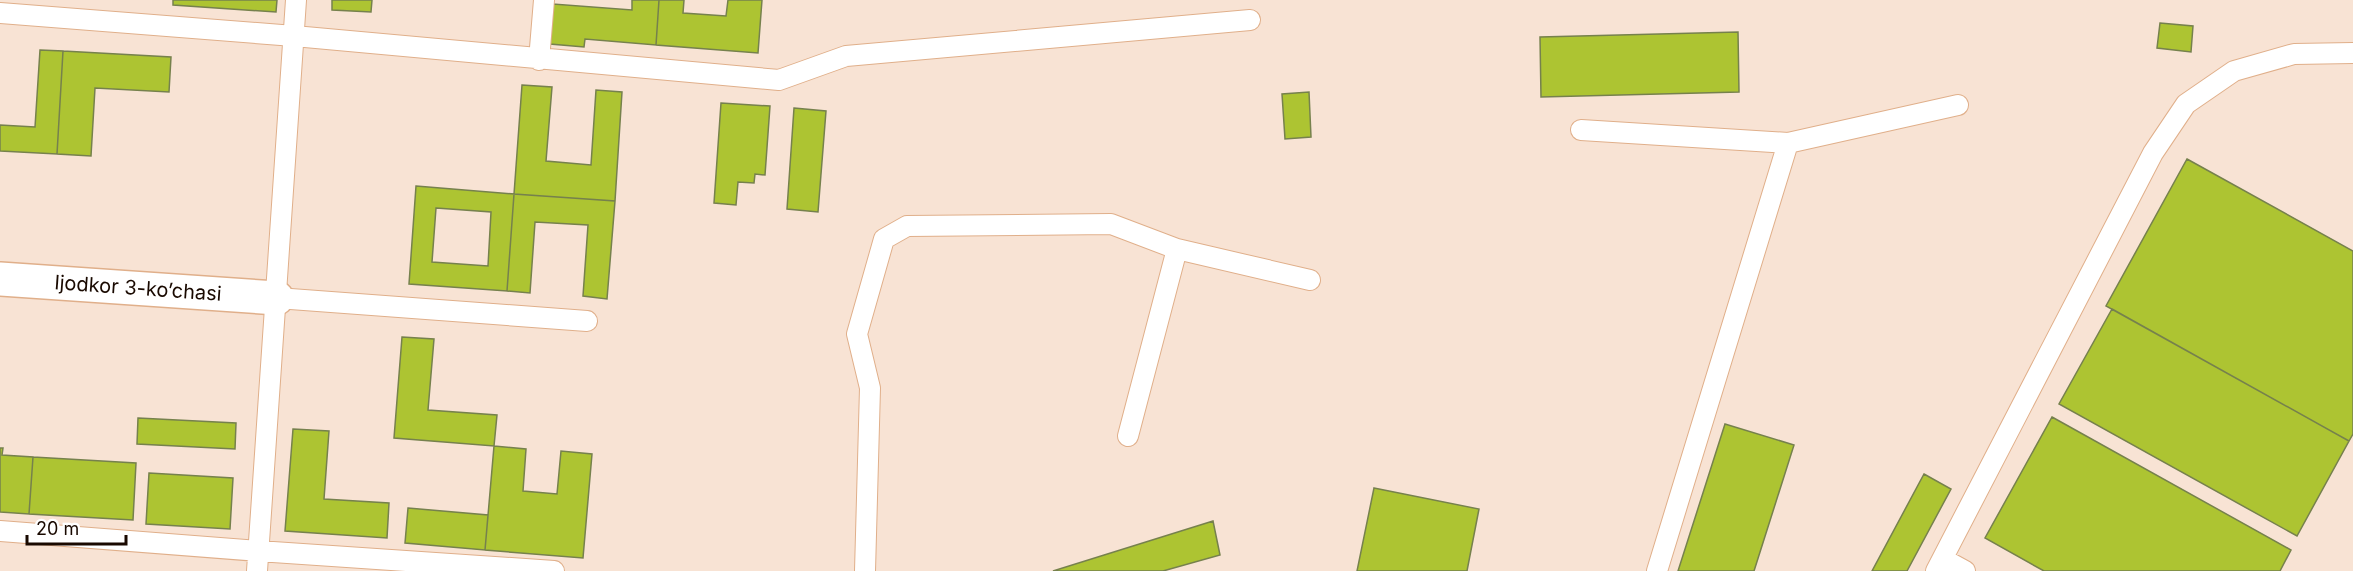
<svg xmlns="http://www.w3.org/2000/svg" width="2353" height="571" viewBox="0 0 2353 571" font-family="Inter,sans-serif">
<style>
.building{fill:#adc432;stroke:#76814d;stroke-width:1.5;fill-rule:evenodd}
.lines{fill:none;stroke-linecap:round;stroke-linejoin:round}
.service-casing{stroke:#e0af8a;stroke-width:22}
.minor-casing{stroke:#e0af8a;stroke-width:36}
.service{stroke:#fff;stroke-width:20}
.minor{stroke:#fff;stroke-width:33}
.labels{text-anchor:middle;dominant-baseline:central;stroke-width:6;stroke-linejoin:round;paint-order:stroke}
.street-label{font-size:20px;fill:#190900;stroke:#fff}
</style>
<rect width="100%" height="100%" fill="#f8e3d4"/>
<path class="building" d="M173,0H277L276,12L173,5Z
M332,0H372L371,12L332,10Z
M632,0H659L656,45L585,39L584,47L550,44L553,4L632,10Z
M659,0H684L683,13L726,16L728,0H762L758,53L656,45Z
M2160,23L2193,26L2191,52L2157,48Z
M1738,32L1739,92L1541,97L1540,37Z
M40,50L63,51L57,154L0,151V125L35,127Z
M63,51L171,57L169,92L95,88L91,156L57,154Z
M522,85L552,87L546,161L591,165L596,90L622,92L615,201L514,194Z
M1309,92L1311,137L1285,139L1282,94Z
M721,103L770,106L765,175L755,174L754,183L738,182L736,205L714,203Z
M794,108L826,111L818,212L787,209Z
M2187,159L2353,251V434L2349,441L2106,306Z
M416,186L514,194L507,291L409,284ZM436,208L491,212L488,266L432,262Z
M514,194L615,201L607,299L583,296L588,225L535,222L530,293L507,291Z
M2112,309L2349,441L2297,536L2059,404Z
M402,337L434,339L428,410L497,415L494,446L394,438Z
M2052,417L2291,550L2280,571H2044L1985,538Z
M138,418L236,423L235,449L137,444Z
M1725,424L1794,445L1754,571H1678Z
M293,429L329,431L324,499L389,503L387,538L285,531Z
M494,446L526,449L523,491L557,494L561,451L592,454L583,558L485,550Z
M0,448H3L2,455L33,457L29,514L0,512Z
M33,457L136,463L133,520L29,514Z
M149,473L233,478L230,529L146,524Z
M1924,474L1951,489L1907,571H1872Z
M1374,488L1479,509L1467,571H1357Z
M408,508L488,515L485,550L405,543Z
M1213,521L1220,555L1163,571H1053Z"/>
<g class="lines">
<g class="service-casing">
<path id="service" d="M0,13L294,36L779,80L846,56L1250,20
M539,60L544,0
M1581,130L1788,143L1657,571
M1788,143L1958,105
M1177,249L1310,280
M277,298L587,321
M0,531L258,551L554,571
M1943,559L1965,571
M257,571L296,0
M865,571L870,388L857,334L884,239L907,226L1111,224L1177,249L1128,436
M1936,571L2153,153L2186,104L2234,71L2294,54L2353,53"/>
</g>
<g class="minor-casing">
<path id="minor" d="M0,279L277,298"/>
</g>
<use href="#service" class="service"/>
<use href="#minor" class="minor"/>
</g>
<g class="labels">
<g class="street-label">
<text transform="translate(138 288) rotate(4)">Ijodkor 3-koʼchasi</text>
</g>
</g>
<path d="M27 535v9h99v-9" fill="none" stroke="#190900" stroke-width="3"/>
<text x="36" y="535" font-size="18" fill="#190900" stroke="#ffffff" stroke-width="4.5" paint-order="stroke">20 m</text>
</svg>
